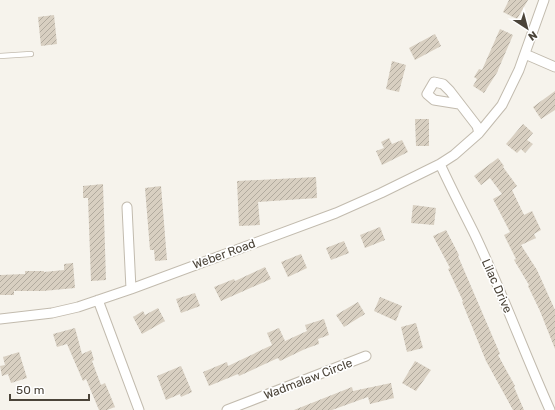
<svg xmlns="http://www.w3.org/2000/svg" width="555" height="410" viewBox="0 0 555 410" font-family="Rubik,sans-serif">
<style>
.building{fill:url(#building-hatch)}
.lines{fill:none;stroke-linecap:round;stroke-linejoin:round}
.service-casing{stroke:#c2bbae;stroke-width:6}
.minor-casing{stroke:#c2bbae;stroke-width:11}
.service{stroke:#fff;stroke-width:4.5}
.minor{stroke:#fff;stroke-width:9}
.labels{text-anchor:middle;dominant-baseline:central;stroke-width:3.5;stroke-linejoin:round;paint-order:stroke}
.street-label{font-size:12px;fill:#4b4439;stroke:#fff}
</style>
<defs>
<pattern id="building-hatch" width="6" height="6" patternUnits="userSpaceOnUse"><rect width="6" height="6" fill="#d8cfc1"/><path d="M-1 1l2-2M0 6l6-6M5 7l2-2" fill="none" stroke="#b1aa9e"/></pattern>
</defs>
<rect width="100%" height="100%" fill="#f6f3ec"/>
<path class="building" d="M509,0H528L517,19L503,12Z
M54,15L57,44L41,46L38,17Z
M500,29L513,35L498,70V71L484,93L473,86L477,79L474,77L479,69L482,70Z
M435,34L441,46L415,60L409,48Z
M392,61L406,65L399,92L386,89Z
M555,91V110L541,119L533,107Z
M415,119H429V146H416Z
M523,124L533,133L527,140L533,144L525,153L521,149L517,153L506,144Z
M389,138L392,144L402,140L408,152L382,165L376,151L384,148L381,142Z
M498,158L504,166L503,167L517,186L512,190L524,215L532,211L541,230L534,234L536,238L521,245L537,270L555,310V349L540,311L528,286L529,285L514,260L516,259L504,235L510,232L493,199L502,194L490,178L481,185L474,176Z
M316,177L317,198L258,202L260,225L239,226L237,181Z
M103,184L106,280L91,281L88,198H83V186Z
M161,186L167,260L155,261L154,250H150L145,188Z
M413,205L436,208L434,225L411,223Z
M380,227L385,240L365,248L360,235Z
M446,230L459,255L458,256L500,354L498,355L515,386L514,387L524,410H513L486,361L462,302L463,301L448,269L450,268L433,236Z
M344,241L349,253L331,260L326,248Z
M301,254L307,268L288,277L281,262Z
M73,263L75,288L43,291H14V295H0V275L25,274V271H44V272L64,270V264Z
M265,267L271,279L221,301L214,287L234,279L235,281Z
M195,293L200,306L181,313L176,299Z
M380,297L402,306L396,321L374,311Z
M358,302L365,314L344,327L336,315Z
M158,308L165,321L142,334L133,317L143,311L145,315Z
M324,319L329,335L318,339L319,344L305,349L280,361L278,358L239,376L238,374L209,386L203,372L227,362L228,366L272,345L267,333L279,328L285,341L307,331L305,325Z
M416,323L423,348L407,352L401,327Z
M75,328L82,354L91,350L94,360L92,361L101,385L105,383L115,407L107,410H99L86,379L83,381L67,344L57,347L53,334Z
M19,352L27,378L11,383L8,374L2,376L0,366L5,365L3,357Z
M415,361L431,370L416,391L402,383Z
M181,366L192,392L181,397L180,394L166,400L157,376Z
M391,383L394,398L370,404L368,397L332,410H294L352,387L353,391Z"/>
<g class="lines">
<g class="service-casing">
<path id="service" d="M0,56L31,54"/>
</g>
<g class="minor-casing">
<path id="minor" d="M525,54L555,67
M459,104L434,100L427,94L434,82L443,84L450,91L477,126L479,133
M440,164C451,188 463,211 475,235C502,292 524,352 550,410
M127,207L131,289
M98,300L139,410
M0,319L52,313L78,307L131,289L336,213L381,193L440,164L454,155L479,133L502,105L519,70L544,0
M227,410L366,356"/>
</g>
<use href="#service" class="service"/>
<use href="#minor" class="minor"/>
</g>
<g class="labels">
<g class="street-label">
<text transform="translate(224 254) rotate(-20)">Weber Road</text>
<text transform="translate(497 286) rotate(66)">Lilac Drive</text>
<text transform="translate(308 379) rotate(-21)">Wadmalaw Circle</text>
</g>
</g>
<g transform="translate(527 28) rotate(144)" stroke="#ffffff" stroke-width="3" paint-order="stroke">
<path d="M0-3L7 15L0 10L-7 15Z" fill="#4b4439"/>
<text y="-6" font-size="11" font-weight="bold" text-anchor="middle" fill="#4b4439">N</text>
</g>
<path d="M10 394v6h79v-6" fill="none" stroke="#4b4439" stroke-width="2"/>
<text x="16" y="394" font-size="12" fill="#4b4439" stroke="#ffffff" stroke-width="3" paint-order="stroke">50 m</text>
</svg>
